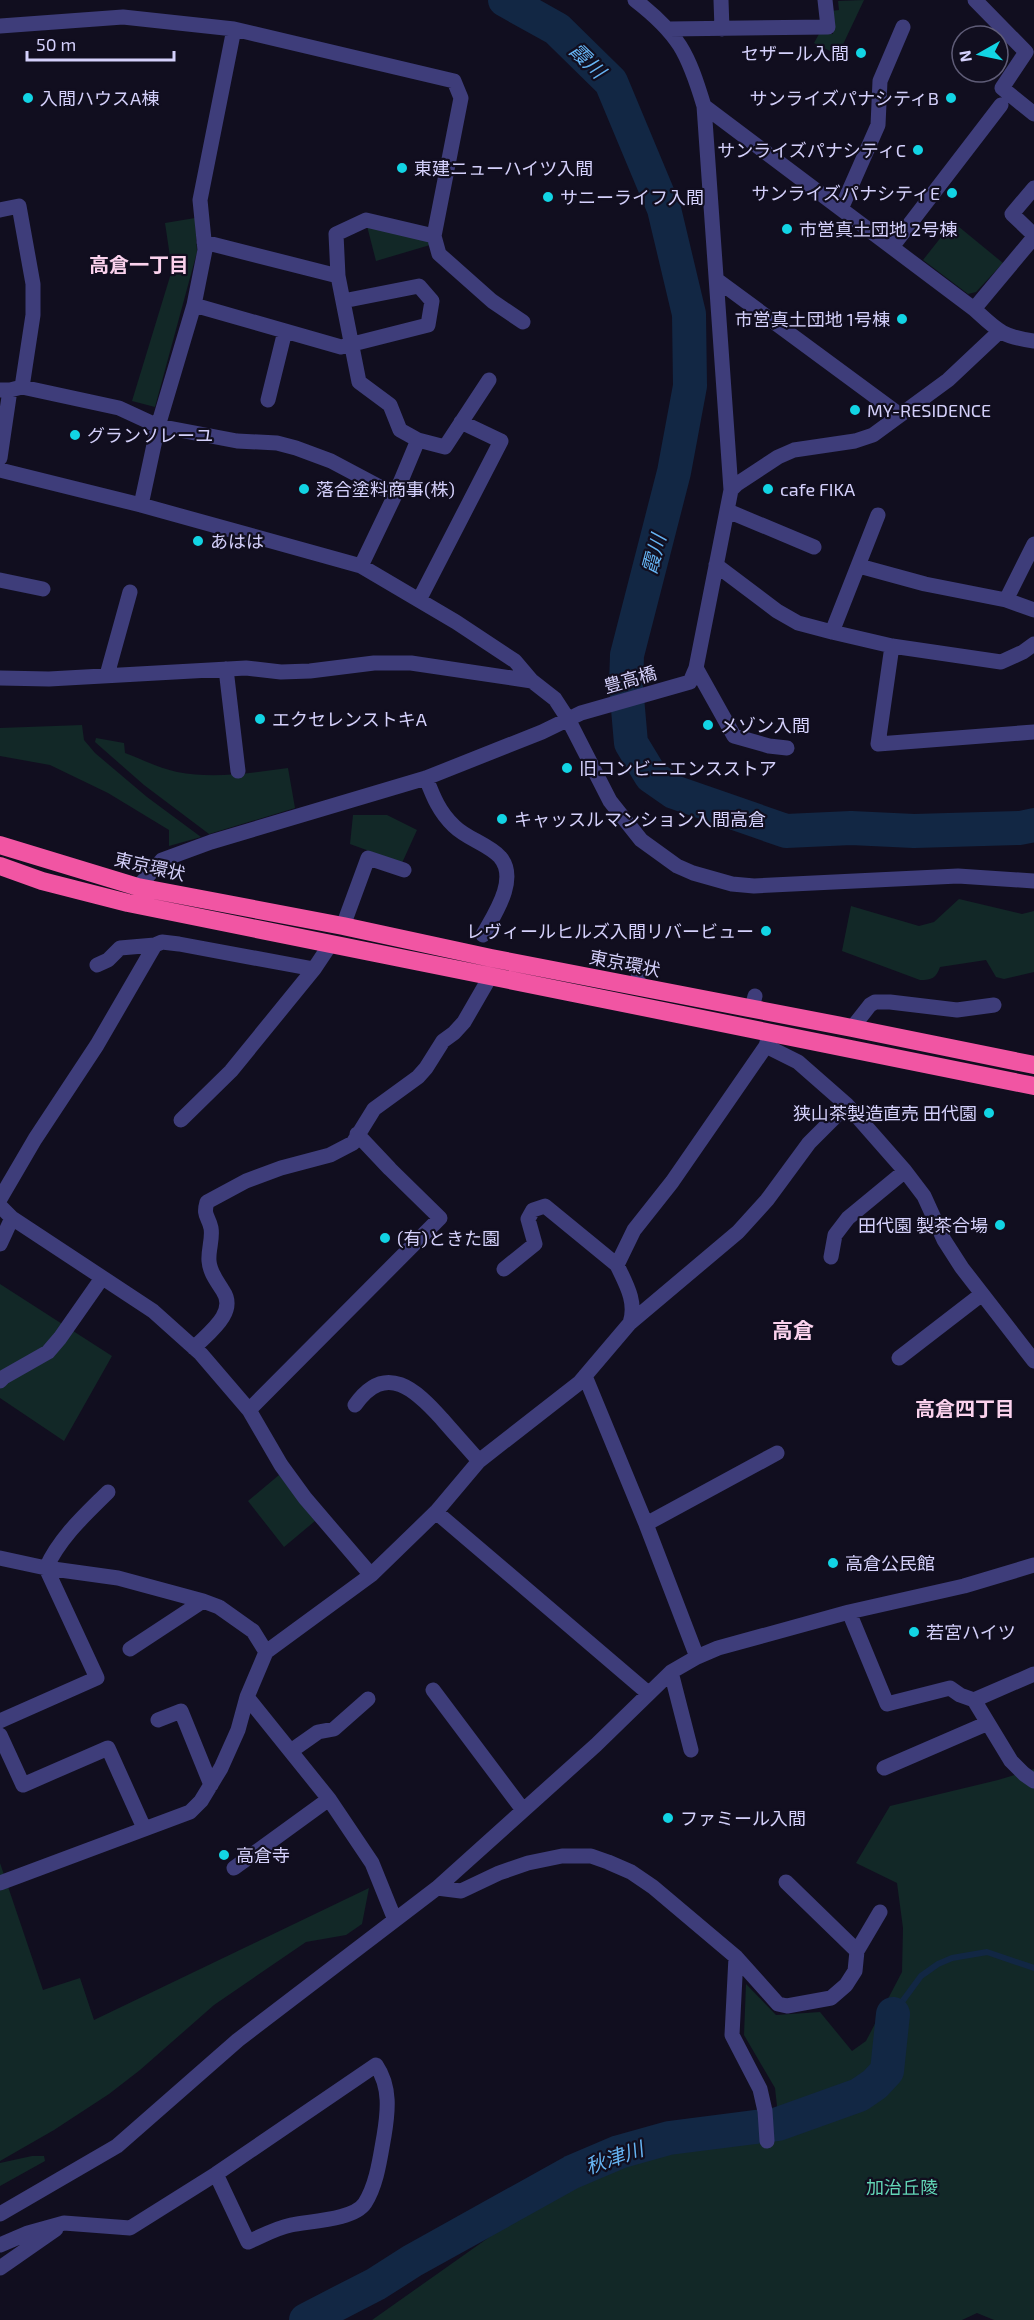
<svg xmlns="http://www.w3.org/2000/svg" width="1034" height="2320" viewBox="0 0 1034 2320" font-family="'Exo 2','Noto Sans JP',sans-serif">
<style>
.green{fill:#122827}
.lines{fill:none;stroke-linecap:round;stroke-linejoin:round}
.stream{stroke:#122744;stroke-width:6}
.river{stroke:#122744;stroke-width:34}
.minor{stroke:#3e3d7a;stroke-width:15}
.highway{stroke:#f155a3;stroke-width:18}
.poi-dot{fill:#12d4e4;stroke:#110e1f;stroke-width:2}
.labels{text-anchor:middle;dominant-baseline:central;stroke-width:4.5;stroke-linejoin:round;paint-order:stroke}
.poi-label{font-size:18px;fill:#d4d0fb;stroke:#110e1f;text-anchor:start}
.street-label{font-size:18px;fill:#d4d0fb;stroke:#110e1f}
.park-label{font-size:18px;fill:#62d5b6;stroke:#110e1f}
.water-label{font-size:20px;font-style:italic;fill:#66b4f3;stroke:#110e1f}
.neighbourhood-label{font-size:20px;font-weight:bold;fill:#fbd2ed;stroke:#110e1f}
.quarter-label{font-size:21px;font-weight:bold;fill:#fbd2ed;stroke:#110e1f}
</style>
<rect width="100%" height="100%" fill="#110e1f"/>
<path class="green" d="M864,0L838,55L814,43L819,34H833L831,11L839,10L838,1Z
M195,218L197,252L155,407L132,401L172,270L165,223Z
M953,222L1003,263L976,292L968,294L923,260Z
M367,226L430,242V245L376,261Z
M82,725L84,740L95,753L147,797L201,837L169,846V830L108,793L50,765L0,756V728Z
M96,738L124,743L125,753C141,759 159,768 177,772C214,779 251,773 288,768L295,808L209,834L144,785L95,742Z
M353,815H387L417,830L402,863L350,844Z
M959,899L1022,914L1034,911V972L1004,979L996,977L986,960L940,967C936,978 932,980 920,980L842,951L851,906L919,926L934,922Z
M0,1284L112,1356L64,1441L0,1398Z
M279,1475L315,1521L284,1547L248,1501Z
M1034,1769V2320H994L977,2313L962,2320H372L549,2195L629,2158L682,2146L780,2133L775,2088L744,2035L746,1984L776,2015L820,2012L852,2051L866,2041L902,1972L903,1928L897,1883L856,1863L890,1806L998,1780Z
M0,1863L43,1990L80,1978L94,2020L369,1888L362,1924L346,1935L306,1942L214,2005L140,2070L109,2094L54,2130L0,2161Z
M32,2156H44L45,2161L0,2186V2163Z"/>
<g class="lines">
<path class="stream" d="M893,2014L921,1976L938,1964L952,1958L987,1952L1034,1968"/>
<path class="river" d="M505,0L557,29L611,82L664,209L689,314L690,386L674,472L627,655L626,686L631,743L651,776L674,792L786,831L851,828L914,831L1020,828L1034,825
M306,2320L376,2284L412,2261L572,2172L619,2152L669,2138L778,2124L859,2095L875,2084L887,2071L893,2014"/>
<path class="minor" d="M721,0L722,29
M975,0L1026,52L1002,88L1034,114
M0,26L123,17L234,29L454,81L461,98L434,236L439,254L492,301L523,322
M669,29L828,27L825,0
M704,106L974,309C997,330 1002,337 1034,341
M1034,188L1012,214L1034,235
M841,209L878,125L880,81L903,27
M0,210L19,206L33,284V315L22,387
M204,242L338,276L359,382L390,405L400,430L418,440L395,495L361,566
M892,247L1001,105
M338,276L336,234L366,220L434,236
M717,280L900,415
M194,305L341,347L428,325L432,301L419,286L343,301
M974,309L1034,237
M0,390H10L22,387L119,408L158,426L237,441L277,443L296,448L331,461L395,495
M268,400L285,331
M418,440L445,447L489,380
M0,458L10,390
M0,470L141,505L361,566L456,622L515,661L532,681L555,699L568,719L610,801L641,840L677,866L693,873L732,884L754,886L958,876L1034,881
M731,490L737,484L778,457L794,450L855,441L873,435L948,380L999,332
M141,505L158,426L194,305L205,250L200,200L234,29
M728,511L814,547
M716,565L777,611L798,623L832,632L892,646L1001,662L1023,652L1034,644
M859,566L925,584L1006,600L1034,610
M0,580L43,589
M419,600L501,441L461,422
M1006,600L1034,544
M832,632L878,515
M892,646L878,744L1034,732
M696,668L734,736L769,746L787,748
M226,669L238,771
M107,675L130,592
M0,678L49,679L246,668L281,672L310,671L374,663H411L532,681
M426,778C433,796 439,812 454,826C467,839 488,844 500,857C519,879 494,915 483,935
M138,887L162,860L211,842L426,778L542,732L581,713L690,682L696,668L731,490L704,106C688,53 679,34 635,0
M343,926L368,858L404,870
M97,965L108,960L120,948L155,945
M636,986L639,973
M752,1008L755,996
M852,1028L870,1005L875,1002H890L957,1010L994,1005
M766,1046L798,1062L847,1105L905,1171L924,1196L944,1240L962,1268L1034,1361
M181,1120L231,1071L314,969
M0,1199L35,1139L97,1045L155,945L162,942L179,944L314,969L330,945
M0,1206L12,1218L153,1311L201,1354L249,1410L281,1465L305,1498L371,1575
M0,1244L12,1218
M831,1257L835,1235L848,1218L905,1171
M504,1269L535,1244L528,1219L533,1210L545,1206L617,1265
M630,1323L738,1232L767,1200L809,1143L847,1105
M194,1348C207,1334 238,1313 223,1291C217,1281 210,1273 209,1261C208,1250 213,1239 211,1228C208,1215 203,1216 207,1202L246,1181L281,1168L330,1155L353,1143L374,1109L418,1077L426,1068L443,1041L454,1033L464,1022L490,977
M899,1358L982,1294
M585,1376L646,1524L697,1657
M0,1381L4,1377L48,1352L60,1338L102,1278
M355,1405C386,1361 416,1390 442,1419C454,1433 467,1447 479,1461
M249,1410L440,1218L390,1169L357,1134
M436,1512L648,1693
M646,1524L777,1453
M0,1558L46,1568L118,1578L203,1601L219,1607L253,1631L266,1652
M849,1612L887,1704L950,1688L960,1695L974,1700L1011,1761L1024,1774L1034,1781
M130,1649L203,1601
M671,1672L691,1750
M433,1690L523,1810
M247,1697L329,1799L372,1863L395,1920
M974,1700L1034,1674
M158,1720L181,1711L211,1785
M0,1721L97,1678L46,1568C60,1537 85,1515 108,1492
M0,1735L23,1785L108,1748L144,1828
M291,1751L318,1732L334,1729L368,1699
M884,1768L988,1723
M234,1868L329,1799
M0,1883L190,1812L201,1801L221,1768L238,1730L247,1697L266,1652L371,1575L436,1512L479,1461L579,1383L630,1323C637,1302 626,1284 617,1265L634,1230L672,1182L766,1046L770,1032
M437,1888L461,1891L499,1873L528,1863L562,1856H591L608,1862L631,1872L653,1887L736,1957L778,2004L787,2006L831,1998L846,1985L855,1971L857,1951L786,1882
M857,1951L880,1912
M736,1957L732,2035L760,2089L765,2111L767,2141
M0,2214L117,2146L238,2040L437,1888L596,1745L671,1672L697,1657L718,1648L849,1612L964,1586L1034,1565
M0,2245L28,2233L64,2223L130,2228L216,2174L376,2065C391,2087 388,2112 384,2136C380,2158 377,2184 365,2203C354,2220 310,2221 291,2225C276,2228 262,2236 248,2242L216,2174
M0,2268L56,2229"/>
<path class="highway" d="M0,845L138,887L343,926L491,958L852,1028L1034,1065
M0,866L42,881L128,903L1034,1086"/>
</g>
<g class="poi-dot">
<circle cx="861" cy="53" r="6"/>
<circle cx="28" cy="98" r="6"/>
<circle cx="951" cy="98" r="6"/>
<circle cx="918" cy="150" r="6"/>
<circle cx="402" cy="168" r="6"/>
<circle cx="952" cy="193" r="6"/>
<circle cx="548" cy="197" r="6"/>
<circle cx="787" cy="229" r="6"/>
<circle cx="902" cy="319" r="6"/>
<circle cx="855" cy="410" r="6"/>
<circle cx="75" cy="435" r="6"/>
<circle cx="304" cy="489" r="6"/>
<circle cx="768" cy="489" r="6"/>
<circle cx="198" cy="541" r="6"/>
<circle cx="260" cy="719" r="6"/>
<circle cx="708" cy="725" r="6"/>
<circle cx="567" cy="768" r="6"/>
<circle cx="502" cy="819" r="6"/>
<circle cx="766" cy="931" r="6"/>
<circle cx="989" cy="1113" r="6"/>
<circle cx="1000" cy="1225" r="6"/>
<circle cx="385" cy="1238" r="6"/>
<circle cx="833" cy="1563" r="6"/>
<circle cx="914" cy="1632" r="6"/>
<circle cx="668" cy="1818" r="6"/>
<circle cx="224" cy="1855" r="6"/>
</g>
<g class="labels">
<g class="poi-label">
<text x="849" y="53" text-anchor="end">セザール入間</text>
<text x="40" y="98">入間ハウスA棟</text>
<text x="939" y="98" text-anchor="end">サンライズパナシティB</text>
<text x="906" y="150" text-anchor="end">サンライズパナシティC</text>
<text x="414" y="168">東建ニューハイツ入間</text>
<text x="940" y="193" text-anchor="end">サンライズパナシティE</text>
<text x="560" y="197">サニーライフ入間</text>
<text x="799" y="229">市営真土団地 2号棟</text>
<text x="890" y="319" text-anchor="end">市営真土団地 1号棟</text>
<text x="867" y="410">MY-RESIDENCE</text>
<text x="87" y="435">グランソレーユ</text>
<text x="316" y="489">落合塗料商事(株)</text>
<text x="780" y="489">cafe FIKA</text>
<text x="210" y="541">あはは</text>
<text x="272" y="719">エクセレンストキA</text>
<text x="720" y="725">メゾン入間</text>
<text x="579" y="768">旧コンビニエンスストア</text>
<text x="514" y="819">キャッスルマンション入間高倉</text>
<text x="754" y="931" text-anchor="end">レヴィールヒルズ入間リバービュー</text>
<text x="977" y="1113" text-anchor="end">狭山茶製造直売 田代園</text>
<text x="988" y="1225" text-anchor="end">田代園 製茶合場</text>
<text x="397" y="1238">(有)ときた園</text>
<text x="845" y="1563">高倉公民館</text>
<text x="926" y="1632">若宮ハイツ</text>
<text x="680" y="1818">ファミール入間</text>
<text x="236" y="1855">高倉寺</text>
</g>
<g class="street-label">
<text transform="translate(630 679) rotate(-16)">豊高橋</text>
<text transform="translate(150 866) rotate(13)">東京環状</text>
<text transform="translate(625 963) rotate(11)">東京環状</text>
</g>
<g class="park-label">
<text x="902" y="2187">加治丘陵</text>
</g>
<g class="water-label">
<text transform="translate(588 60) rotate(44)">霞川</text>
<text transform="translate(653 554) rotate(-75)">霞川</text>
<text transform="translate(614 2157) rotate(-19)">秋津川</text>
</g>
<g class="neighbourhood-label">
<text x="139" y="264">高倉一丁目</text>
<text x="965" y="1408">高倉四丁目</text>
</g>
<g class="quarter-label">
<text x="793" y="1329">高倉</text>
</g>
</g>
<g transform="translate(980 54) rotate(261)"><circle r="28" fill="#110e1f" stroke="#5f5c77" stroke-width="1.5"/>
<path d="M0-4.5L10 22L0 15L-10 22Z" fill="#12d4e4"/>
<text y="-9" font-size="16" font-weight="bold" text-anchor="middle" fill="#d4d0fb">N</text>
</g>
<path d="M27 51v9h147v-9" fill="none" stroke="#d4d0fb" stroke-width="3"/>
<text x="36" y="51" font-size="18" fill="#d4d0fb" stroke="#110e1f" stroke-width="4.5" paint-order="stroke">50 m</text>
</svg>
